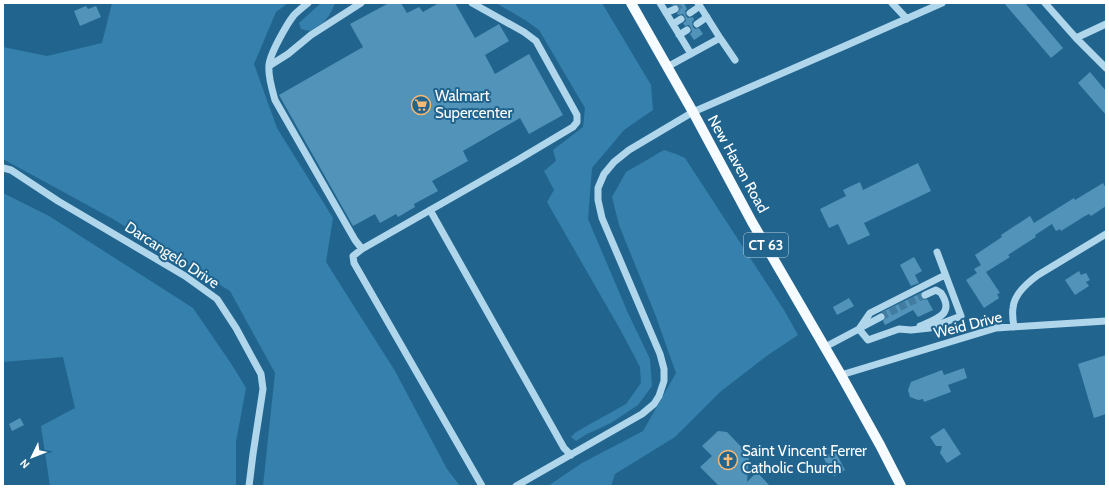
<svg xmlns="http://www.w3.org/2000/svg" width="1109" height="489" viewBox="0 0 1109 489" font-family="Cabin,sans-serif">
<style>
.green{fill:#3580ac}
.building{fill:#5293b9}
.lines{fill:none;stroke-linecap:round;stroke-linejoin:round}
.minor-tunnel{stroke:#427ca0;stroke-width:7;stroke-dasharray:7 3.5;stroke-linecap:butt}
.minor{stroke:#b0d6ec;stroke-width:7}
.major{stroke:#f6fbff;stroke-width:10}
.labels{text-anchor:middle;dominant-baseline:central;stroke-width:4;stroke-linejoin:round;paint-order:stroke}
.shield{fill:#21658f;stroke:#bcd1dd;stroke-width:1}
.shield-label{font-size:14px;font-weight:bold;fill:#fff}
.poi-label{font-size:15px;fill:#fff;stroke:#21658f;text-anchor:start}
.street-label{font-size:15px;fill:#fff;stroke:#21658f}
</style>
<rect width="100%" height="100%" fill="#21658f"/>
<path class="green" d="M112,3H288L276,12L254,64L277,128L333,218L326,262L395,371L447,469L460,486H263L275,373L230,291L113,219L3,159V47L47,56L102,43Z
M321,3H335C328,20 325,22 310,31L301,29L299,23Z
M496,3H602L651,85L653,110L624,130L592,168L588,219L628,313L650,359L652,386L638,405L611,423L585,435L576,441L571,437L576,432L626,404L641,383L640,367L621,331L547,202L554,190L544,171L556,161L553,150L583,127L585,108L539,30L525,20Z
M664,150L676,154L685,158L784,310L798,335L768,355L720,392L675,437L615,474L611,486H548L582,463L643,431L676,373L655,314L619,225L612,197L626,172Z
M3,193L49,216L193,308L232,365L246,388L236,442V486H50L41,426L75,408L63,357L3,362Z"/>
<path class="building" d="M389,3H401L407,13L419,7L423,12L439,3H455L475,38L499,24L509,41L485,55L495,74L529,54L563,115L529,134L520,118L463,151L468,161L432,181L438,191L414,204L415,207L398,217L396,214L380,223L375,214L353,226L279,95L363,47L350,24Z
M671,3H684L687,9L685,11L686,16L688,18L693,17L694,20L692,22L693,27L695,29L699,28L703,34L694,40L690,34L692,32L691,28L689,25L685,26L683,23L686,21L685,17L683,14L678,15L677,13L680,10L679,7L676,4L672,5Z
M1004,3H1025L1063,48L1051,58Z
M86,6L88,9L96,6L101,17L80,26L74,11Z
M1090,72L1106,91V115L1078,83Z
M918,163L931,191L864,223L870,235L848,245L838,224L829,228L820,209L846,196L843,190L860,182L863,190Z
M1103,183L1106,188V206L1091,216L1089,214L1085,216L1061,231L1060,229L1056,231L1052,224L1035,235L1036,237L1008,255L1010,257L986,272L1000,293L997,294L999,298L984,308L966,280L977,273L974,269L981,265L975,255L1002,237L1001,235L1030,216L1034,223L1074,198L1075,200Z
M914,257L922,271L915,275L919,283L911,286L900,265Z
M1079,271L1081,275L1086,273L1090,280L1086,282L1089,286L1075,295L1065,280Z
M921,293V297L924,300L927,299L933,310L918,317L913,310L885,325L883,321L886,317L885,314L882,312Z
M849,298L854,306L837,315L833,307Z
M1106,355V414L1094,418L1078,364Z
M964,368L967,378L948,385L951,392L924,402L923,399L918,400L910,397L908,390L911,382L942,370L944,375Z
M20,418L24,425L12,431L9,424Z
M944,428L961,454L947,463L940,453L942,446H936L930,437Z
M718,431L727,432L749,455L747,482L757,472L770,486H719L700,467L712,456L702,446Z
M835,451L845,470L834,476L823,457Z"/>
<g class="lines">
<path class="minor-tunnel" d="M675,9L683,3
M881,317L925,295"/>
<path class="minor" d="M308,3C303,7 298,11 294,15C287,24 269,55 269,66C268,77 272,89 275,100L355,240L362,249
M472,3L524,32L536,41L577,115V122L573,127L516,161L362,249L353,256L354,263L482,486
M660,3L691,54
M892,3L907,19
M1045,3L1076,38L1106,68
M666,13L675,9
M690,13L700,6
M673,24L681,19
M697,24L707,17
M679,35L687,30
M720,38L735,60
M1076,38L1106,24
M269,66L288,54L311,35L361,3
M667,67L720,38L698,3
M3,168L11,170L58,201L185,276L217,299L236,328L261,374L263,389L253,454L249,486
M430,210L564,448L571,455
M920,326C937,319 955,314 941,293L936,290L925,295
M862,327L881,317
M1014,327C1013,321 1012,314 1013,308C1014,294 1027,283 1038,275L1106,234
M859,329L870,313L945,275
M825,347L859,329L868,340L899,329L911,330L930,328L961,316L937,252
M841,375L996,328L1106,321
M516,486L642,414L654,404L659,396L664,381V369L660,354L602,218L598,200V188L604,174L614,162L629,150L693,112L847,45L942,3"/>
<path class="major" d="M631,3L693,112L752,222L841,375L880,445L901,486"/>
</g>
<defs>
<g id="supermarket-ring" transform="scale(1)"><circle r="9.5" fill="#21658f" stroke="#f9b972" stroke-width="1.5"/><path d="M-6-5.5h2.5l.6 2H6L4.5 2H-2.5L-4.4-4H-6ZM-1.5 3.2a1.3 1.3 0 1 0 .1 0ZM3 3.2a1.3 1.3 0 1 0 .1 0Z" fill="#f9b972"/></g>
<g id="church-ring" transform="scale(1)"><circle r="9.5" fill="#21658f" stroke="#f9b972" stroke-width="1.5"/><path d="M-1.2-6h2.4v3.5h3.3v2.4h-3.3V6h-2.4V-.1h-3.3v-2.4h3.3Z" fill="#f9b972"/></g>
</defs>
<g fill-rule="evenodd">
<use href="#supermarket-ring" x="421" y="105"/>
<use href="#church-ring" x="728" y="460"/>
</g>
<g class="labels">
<rect class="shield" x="744" y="233" width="44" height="24" rx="3"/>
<g class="shield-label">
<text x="766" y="245">CT 63</text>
</g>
<g class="poi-label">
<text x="435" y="96">Walmart<tspan x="435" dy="17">Supercenter</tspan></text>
<text x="742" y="451">Saint Vincent Ferrer<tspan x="742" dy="17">Catholic Church</tspan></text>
</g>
<g class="street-label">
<text transform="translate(738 164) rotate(61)">New Haven Road</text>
<text transform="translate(172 255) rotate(33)">Darcangelo Drive</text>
<text transform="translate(968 325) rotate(-14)">Weid Drive</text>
</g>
</g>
<rect width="1109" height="489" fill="none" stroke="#ffffff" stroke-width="8"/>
<g transform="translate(32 457) rotate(227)" stroke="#21658f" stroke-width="3" paint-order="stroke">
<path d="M0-3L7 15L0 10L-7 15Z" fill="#ffffff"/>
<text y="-6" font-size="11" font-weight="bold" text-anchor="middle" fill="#ffffff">N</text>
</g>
</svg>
